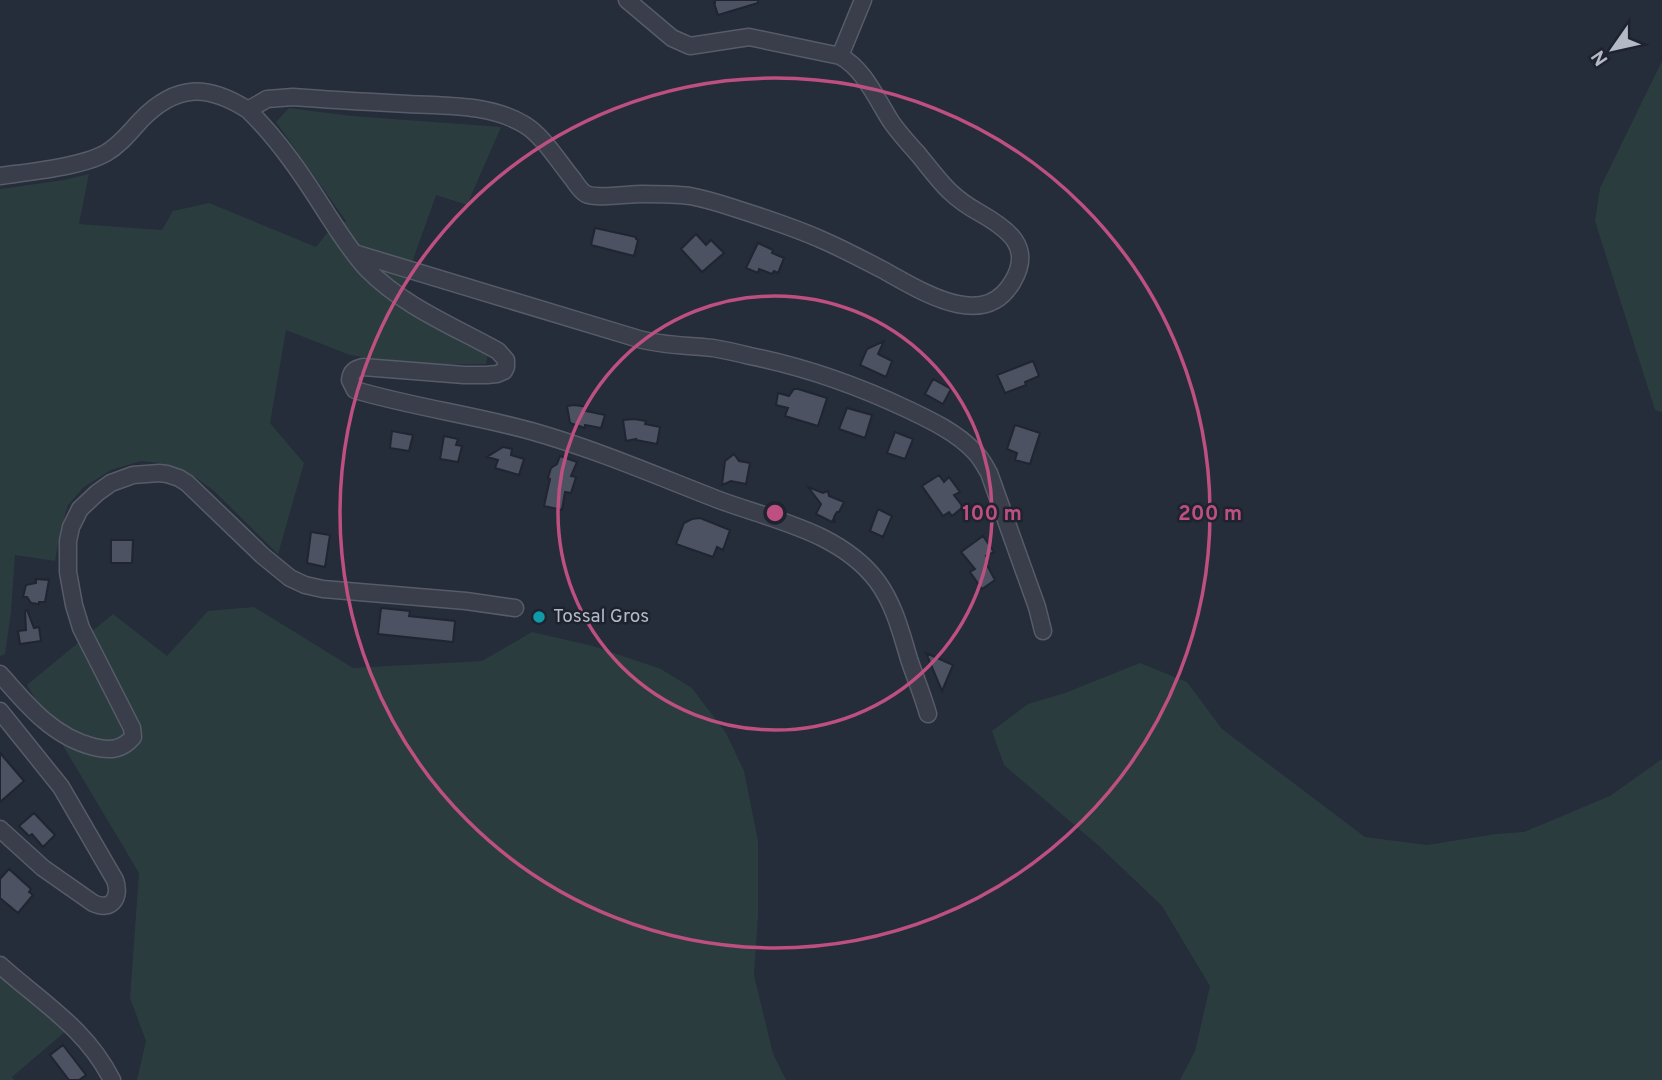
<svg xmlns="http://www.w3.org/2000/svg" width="1662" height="1080" viewBox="0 0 1662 1080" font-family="Overpass,sans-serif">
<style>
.green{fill:#2b3c3f}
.building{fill:#4c5262;stroke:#202531;stroke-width:2}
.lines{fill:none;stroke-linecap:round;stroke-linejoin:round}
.minor-casing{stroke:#575c68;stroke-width:19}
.minor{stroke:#393e4a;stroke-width:16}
.ring{fill:none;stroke:#bd5080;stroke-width:3.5}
.culture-dot{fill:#0f9aa8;stroke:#1e232f;stroke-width:2.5}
.labels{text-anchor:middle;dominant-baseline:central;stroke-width:5;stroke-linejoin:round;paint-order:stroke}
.poi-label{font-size:19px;fill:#b4b9c6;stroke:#1e232f;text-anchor:start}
.centre{fill:#bd5080;stroke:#1e232f;stroke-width:3.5}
.ring-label{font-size:21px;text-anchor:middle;font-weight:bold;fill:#bd5080;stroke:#1e232f;stroke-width:5;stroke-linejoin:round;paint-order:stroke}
</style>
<rect width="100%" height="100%" fill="#252c3a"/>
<path class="green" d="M1662,61V412L1655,410L1595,221L1600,188Z
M289,108L352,116L501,127L467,205L436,195L398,302L417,317L488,354L486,364L418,365L350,355L286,330L270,423L304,463L278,554L214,491L195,477L183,470L160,463L141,461L111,470L84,487L68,505L61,528L55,561L15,555L11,612L5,654L0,656V189L64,180L89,174L79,224L162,230L173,211L209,203L316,247L328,232L346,221L276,122Z
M254,607L353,668L482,661L532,632L593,646L661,669L692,688L726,733L744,771L758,841V916L754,975L773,1054L786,1080H137L146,1041L130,998L139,873L27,685L113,614L167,656L208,611Z
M1140,663L1187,682L1222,729L1365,837L1427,845L1496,834L1524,832L1610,796L1662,759V1080H1180L1195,1051L1210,986L1162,906L1099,846L1004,765L992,731L1028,704L1065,693Z
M0,974L66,1031L12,1077L14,1080H0Z"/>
<path class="building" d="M715,0H758V3L718,15L714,3H715Z
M595,228L636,237V239L638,240L634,256L591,245Z
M696,234L706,245L711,240L724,253L702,272L681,249Z
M758,243L773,250L772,253L784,258L778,273L774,271L772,274L759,269L758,273L746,268Z
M884,341L878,354L892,361L886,377L860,365L867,349Z
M1033,361L1039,376L1025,382L1026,385L1005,393L997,375Z
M933,379L951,389L943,404L925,394Z
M794,389H798L827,398L818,426L785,416L788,408L776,405L778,393L789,396Z
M575,405L587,407L586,411L605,415L601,428L585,425V428L570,423L567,406Z
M847,408L872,415L865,438L839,429Z
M634,419L646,421L645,424L660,427L657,444L636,440V439L626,441L623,420Z
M1015,425L1040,433L1030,464L1015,460L1017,453L1007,449Z
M392,431L413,435L409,451L390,448Z
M895,432L913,439L905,459L887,453Z
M444,436L458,439L456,445L462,446L458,462L440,459Z
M503,447L512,449L511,455L524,459L519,475L495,468L498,460L487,457Z
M734,454L739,461L750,463L746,484L731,481L722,485L725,461Z
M560,456L577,462L571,476L576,477L571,493L565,492L562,510L544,506L550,479L548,478L551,468L557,464Z
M939,475L944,482L949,477L960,492L954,495L963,507L952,516L949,512L943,516L922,486Z
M808,487L823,493L828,491L829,496L844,502L839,512H837L834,517L835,523L833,520L832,522L816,514L821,504Z
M878,509L892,516L883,537L870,531Z
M700,518L730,530L723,550L717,547L713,557L676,544L684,523L692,519Z
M311,532L330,535L325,567L307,563Z
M983,536L994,552L986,556L989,561L986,563L995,580L982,589L970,572L975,569L961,552Z
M111,540H133L132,563H111Z
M36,579L49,580L45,602H39V604L31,603L27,597H23L26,585L36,583Z
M381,608L410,611L409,616L455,621L453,642L378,634Z
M27,610L34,628L39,627L41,641L20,644L18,631L26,630L25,611Z
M926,653L953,665L942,691Z
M0,753L24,781L0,802Z
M34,813L55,835L43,847L32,834L29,836L19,826Z
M9,869L31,889L29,892L33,895L18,913L0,898V879Z
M63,1045L86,1075L79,1080H69L50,1055Z"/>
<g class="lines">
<g class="minor-casing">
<path id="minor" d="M627,0L672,38L690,46L749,37L840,56C864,69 876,98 890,120C898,132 908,143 918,154C940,181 949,196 980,213C1008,229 1033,247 1013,281C984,333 920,290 883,270C862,259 841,248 820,239C793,227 765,218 737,209C722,204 706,199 690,196C674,194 657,194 641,194C629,194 596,199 586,194C580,191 576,183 572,178C558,161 544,137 525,125C491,104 446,106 408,104C370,102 332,100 293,97L267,99L248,110C280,141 305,179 329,217C341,235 352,253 367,269C403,306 453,326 498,351L506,360V367L504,371L497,374L487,375H464L363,367C355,369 351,371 350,380L355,390C413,407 473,415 531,431C595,449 657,476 719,500C773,520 840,532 877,581C894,604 901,632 909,659C915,677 923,696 928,714
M840,56L863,0
M0,176C29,172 81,167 106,153C120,145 130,132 141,120C176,84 207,84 248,110
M354,253L639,339C664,346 688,345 713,348C725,350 738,353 750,356C805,367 856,385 907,409C930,420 956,432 974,451C981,458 985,466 989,473L1037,607L1043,631
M0,674C26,704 53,737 94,747C110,751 122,750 133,737L132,728L81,628L74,605L68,572V541L71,527L80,509L97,493L111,483L133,475L159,473L167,474L179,478L187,483L263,556L290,578L305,585L323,589L466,601L515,608
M0,711L61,787L115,880C121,897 112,912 93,903L43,868L0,829
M0,965C41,1002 86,1028 112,1080"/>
</g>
<use href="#minor" class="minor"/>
</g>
<g class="ring">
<circle cx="775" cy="513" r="217"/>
<circle cx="775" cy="513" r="435"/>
</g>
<circle class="culture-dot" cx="539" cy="617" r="7"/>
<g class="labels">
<g class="poi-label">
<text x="553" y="617">Tossal Gros</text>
</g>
</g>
<circle cx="775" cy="513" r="10" class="centre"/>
<g class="ring-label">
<text x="992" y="520">100 m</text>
<text x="1210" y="520">200 m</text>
</g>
<g transform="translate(1613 49) rotate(236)" stroke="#1e232f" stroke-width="5" paint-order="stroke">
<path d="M0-5L12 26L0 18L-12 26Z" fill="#b4b9c6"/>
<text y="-10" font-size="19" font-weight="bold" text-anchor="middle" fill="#b4b9c6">N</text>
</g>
</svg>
